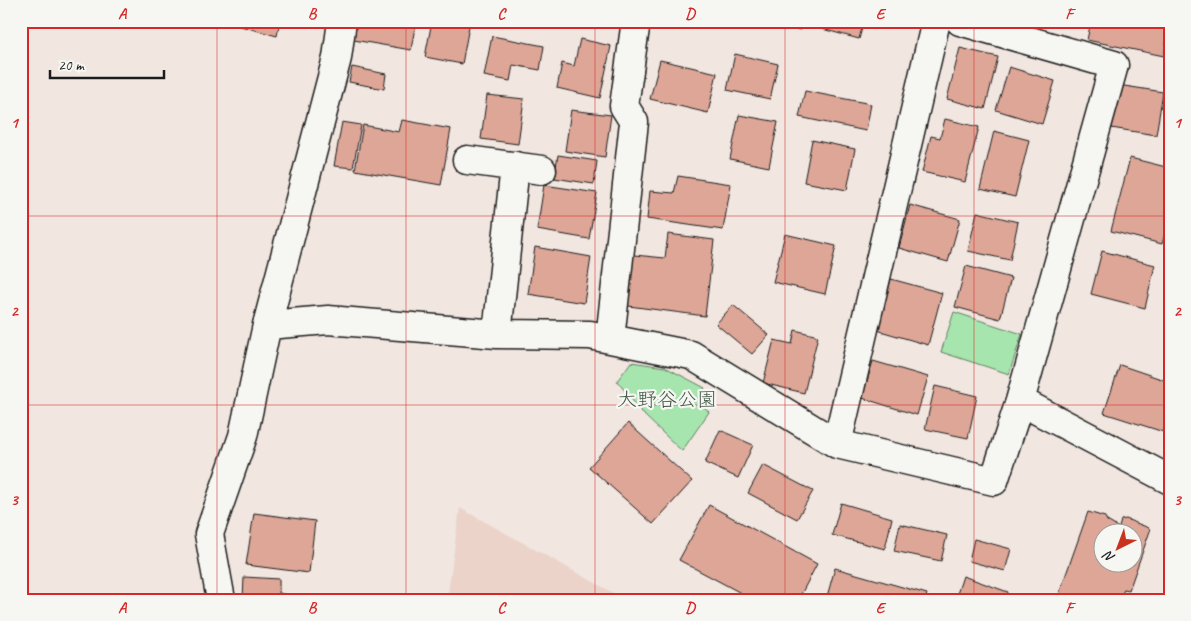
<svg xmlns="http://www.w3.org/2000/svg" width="1191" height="621" viewBox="0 0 1191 621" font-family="Caveat,'Klee One',sans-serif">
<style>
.built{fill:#ebd3ca}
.green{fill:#a6e5ad;stroke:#618064}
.building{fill:#dea697;stroke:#1c1c1c;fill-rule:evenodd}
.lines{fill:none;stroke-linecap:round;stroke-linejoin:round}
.minor-casing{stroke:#1c1c1c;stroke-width:31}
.minor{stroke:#f6f6f2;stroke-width:28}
.grid{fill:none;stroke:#d62828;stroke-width:1;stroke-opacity:0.55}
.labels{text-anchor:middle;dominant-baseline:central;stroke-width:4.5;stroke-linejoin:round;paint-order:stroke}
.park-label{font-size:20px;fill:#455848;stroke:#f6f6f2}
.neatline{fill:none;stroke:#d62828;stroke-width:2}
.grid-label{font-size:16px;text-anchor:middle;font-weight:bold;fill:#d62828}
</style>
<rect width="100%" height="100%" fill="#f1e6e0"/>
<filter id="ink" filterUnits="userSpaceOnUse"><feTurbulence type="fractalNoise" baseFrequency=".02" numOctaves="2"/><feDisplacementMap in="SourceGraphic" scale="10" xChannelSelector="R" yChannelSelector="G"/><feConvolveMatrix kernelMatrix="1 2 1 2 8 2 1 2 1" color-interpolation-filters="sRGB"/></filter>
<g filter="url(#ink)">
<path class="built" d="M460,508L626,600H447Z"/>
<path class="green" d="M954,312L1022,334L1009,374L941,352Z
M631,362L665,367L705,388L697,399L709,412L682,451L645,416L617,381Z"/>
<path class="building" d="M222,21H280L277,36Z
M352,21H416L411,50L348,39Z
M432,21H470L462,64L425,57Z
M770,21H802L800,30Z
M817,21H864L859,39L815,27Z
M1091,21H1170L1164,56L1087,40Z
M492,36L544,46L540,70L513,65L510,81L484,76Z
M580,39L611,46L600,98L557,88L562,63L574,66Z
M960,48L998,57L985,109L947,99Z
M735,54L778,64L770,99L727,90Z
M660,60L717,73L708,113L650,99Z
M352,67L386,74L384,89L349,82Z
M1009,67L1055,81L1042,124L996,110Z
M1118,85L1163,92L1156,135L1111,128Z
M805,91L871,104L866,131L799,117Z
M487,95L524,99L518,144L481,139Z
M571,110L611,115L605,157L565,151Z
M739,115L778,122L769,167L730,159Z
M945,119L979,127L965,182L922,172L931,136L940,138Z
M402,120L451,129L441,185L355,170L363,125L399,132Z
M342,122L361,125L353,168L334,166Z
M994,131L1029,140L1015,197L980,189Z
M812,140L855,149L847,190L804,182Z
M558,155L597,161L594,184L554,178Z
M1130,158L1170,168V215L1162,244L1111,231Z
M678,176L731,184L723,230L647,219L650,191L674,193Z
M544,185L597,193L589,239L537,230Z
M910,205L960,219L948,262L899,248Z
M977,212L1018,222L1010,260L968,251Z
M668,234L714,240L705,316L621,305L624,254L665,258Z
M785,234L836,246L825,294L773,282Z
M535,247L591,257L584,303L528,294Z
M1102,251L1155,265L1145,308L1091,294Z
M966,266L1011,278L1000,319L955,307Z
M891,279L942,293L928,345L877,330Z
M733,305L769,335L752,354L716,324Z
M795,330L818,336L804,393L763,383L774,340L792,344Z
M873,361L928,377L917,415L862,398Z
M1120,365L1170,382V434L1104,413Z
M935,386L977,396L968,438L925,429Z
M628,423L692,481L653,524L589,467Z
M720,430L753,445L738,478L705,463Z
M763,465L813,491L797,519L748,493Z
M841,503L892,518L885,549L832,535Z
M709,505L817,564L798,600H754L679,560Z
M1088,512L1105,517L1107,521L1119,528L1121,520L1126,519L1149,528L1150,531L1129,590L1124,589L1120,600H1067L1058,597ZM1104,534H1134V564H1104Z
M254,513L315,521L309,573L246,565Z
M900,524L947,535L941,561L894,551Z
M974,539L1011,549L1005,571L969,561Z
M835,568L927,594L925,600H826Z
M963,576L1008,592L1006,600H955Z
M244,577L279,579V593L291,596V600H243Z"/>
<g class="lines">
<g class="minor-casing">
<path id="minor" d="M960,21L1114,65L1020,401
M467,160L542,170
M267,325L328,320L497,334L590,335L691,355L837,444L994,481L1020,401L1170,480
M497,334L515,166
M610,339L634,122L624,106L636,21
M837,444L936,21
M221,600L209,534L243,436L267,325L337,58L342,21"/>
</g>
<use href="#minor" class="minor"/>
</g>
</g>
<path class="grid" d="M217,21V600M406,21V600M595,21V600M785,21V600M974,21V600M21,216H1170M21,405H1170"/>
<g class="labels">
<g class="park-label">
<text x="667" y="399">大野谷公園</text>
</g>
</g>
<rect width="1191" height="621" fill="none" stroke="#f6f6f2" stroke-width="55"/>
<g transform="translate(1118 548) rotate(222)"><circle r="24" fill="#f6f6f2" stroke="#9f9f9c"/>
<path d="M0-4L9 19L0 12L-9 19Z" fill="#c8321e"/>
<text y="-8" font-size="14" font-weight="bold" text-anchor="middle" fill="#1c1c1c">N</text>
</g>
<path d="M50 70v8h114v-8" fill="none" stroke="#1c1c1c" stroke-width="2.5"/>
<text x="58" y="70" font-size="15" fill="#1c1c1c" stroke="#f6f6f2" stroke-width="4" paint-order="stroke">20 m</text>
<rect x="28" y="28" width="1136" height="566" class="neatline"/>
<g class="grid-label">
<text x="122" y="19">A</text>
<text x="312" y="19">B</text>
<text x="501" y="19">C</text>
<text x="690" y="19">D</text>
<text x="880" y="19">E</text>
<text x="1069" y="19">F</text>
<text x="14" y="128">1</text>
<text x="1177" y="128">1</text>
<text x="14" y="316">2</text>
<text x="1177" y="316">2</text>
<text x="14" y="505">3</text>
<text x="1177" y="505">3</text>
<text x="122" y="613">A</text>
<text x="312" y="613">B</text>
<text x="501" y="613">C</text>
<text x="690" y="613">D</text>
<text x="880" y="613">E</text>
<text x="1069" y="613">F</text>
</g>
</svg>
